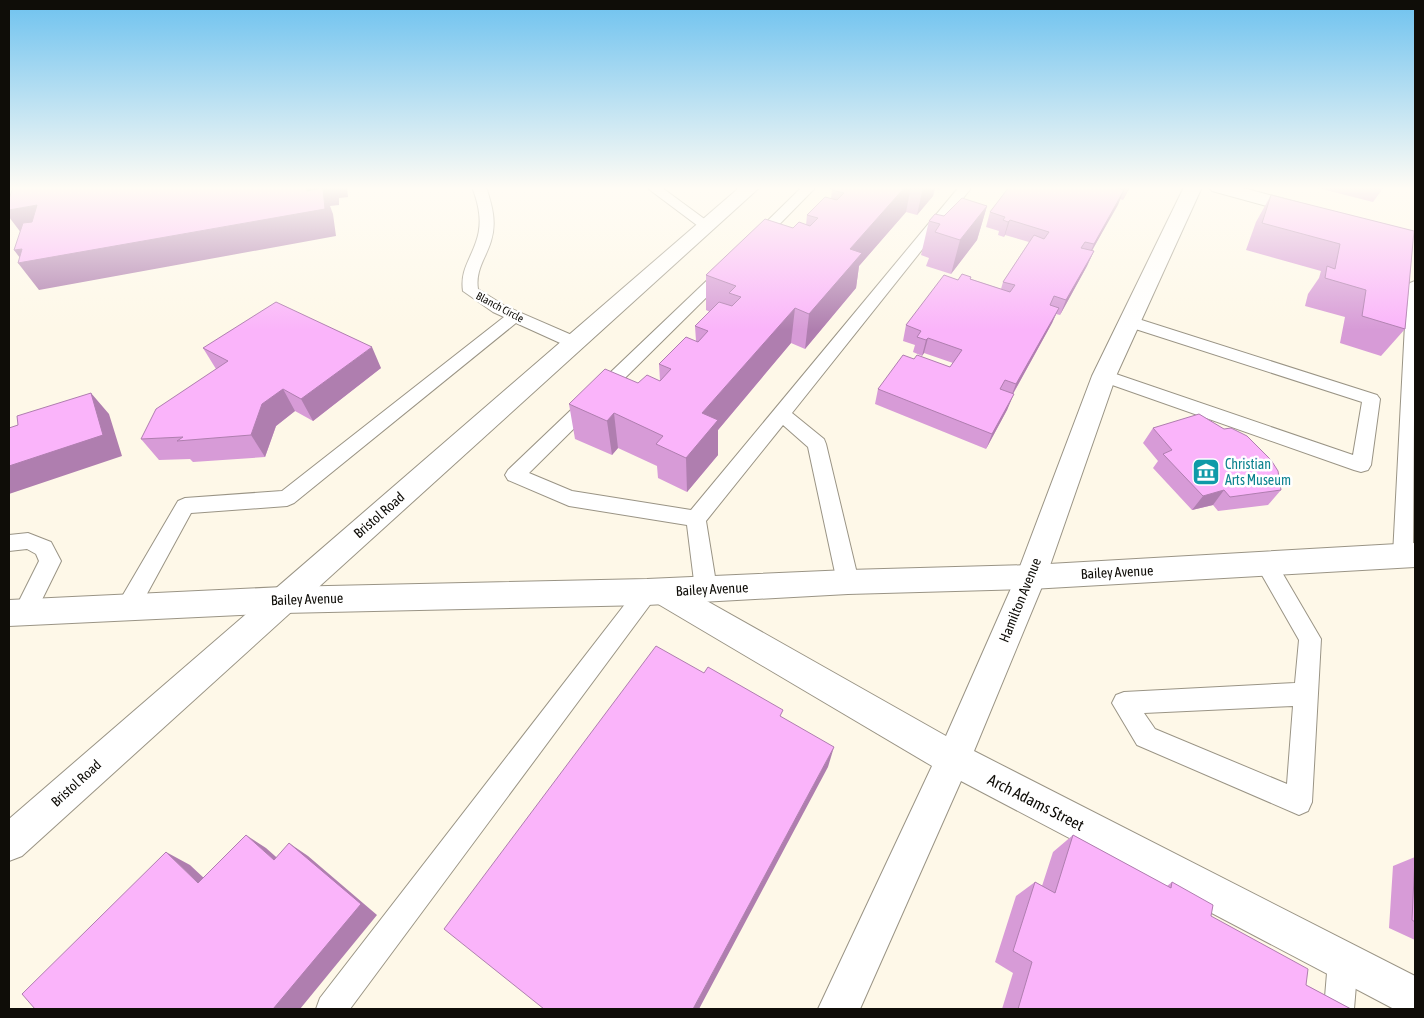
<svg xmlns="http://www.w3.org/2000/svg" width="1424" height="1018" viewBox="0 0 1424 1018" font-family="'Asap Condensed',sans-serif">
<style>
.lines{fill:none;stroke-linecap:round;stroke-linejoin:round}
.service-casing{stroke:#9a9485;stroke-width:2}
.minor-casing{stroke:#9a9485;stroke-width:2}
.tertiary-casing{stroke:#9a9485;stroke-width:2}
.service{fill:#fff;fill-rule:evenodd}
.minor{fill:#fff;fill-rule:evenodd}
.tertiary{fill:#fff;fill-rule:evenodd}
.wall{fill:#d79bd7}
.shaded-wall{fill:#af7eaf}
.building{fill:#fab4fa;stroke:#af7eaf}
.labels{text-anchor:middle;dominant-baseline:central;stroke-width:5;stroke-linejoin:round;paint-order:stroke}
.far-street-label{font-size:11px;fill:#0f0d08;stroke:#fff}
.culture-label{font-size:14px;fill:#0d838f;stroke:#fff;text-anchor:start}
.street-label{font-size:14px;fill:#0f0d08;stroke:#fff}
.near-street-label{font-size:16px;fill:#0f0d08;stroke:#fff}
</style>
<rect width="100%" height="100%" fill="#fef8e8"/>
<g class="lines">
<g class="service-casing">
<path id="service" d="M472,187H486C492,205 497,222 491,241C486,258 475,270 478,289L505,306L581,339L583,343L581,347L575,348L569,347L516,323L294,503L287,506L191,513L136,614L128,616L120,614L117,607L120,600L178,501L185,498L282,491L504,317L493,312L463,291C460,271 470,260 476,242C483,223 479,205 472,187Z
M646,187H661L714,226L712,229H702Z
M802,187H816L761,243H751L749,240L751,237Z
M959,187H972L792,413L824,439L826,444L859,582L856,588L848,591L840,588L837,582L808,447L783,425L706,521L717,589L714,595L706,598L698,595L695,589L687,525L569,506L508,480L505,475L508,470L720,268H730L733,271L730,274L529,473L572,491L691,510Z
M1415,281L1413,555L1410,561L1403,564L1396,561L1393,555L1407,286L1410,283Z
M1129,316L1377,395L1380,399L1371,465L1368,470L1361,472L1354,470L1098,380L1095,376L1098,372L1104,370L1110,372L1353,455L1362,402L1123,325L1121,321L1123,317Z
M28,533L51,542L61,561L32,620L24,623L16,620L13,613L39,561L36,554L27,549L9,551V535Z
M1266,554L1273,557L1321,639L1312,802L1308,811L1299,815L1137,745L1112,703L1116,695L1124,692L1295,683L1299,640L1255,563L1259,557ZM1293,706L1287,784L1155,729L1144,713Z
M647,583L655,586L658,592L655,598L350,1009H316L320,998L639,586Z
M1343,946L1353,951L1358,961L1354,1009H1324L1328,961L1333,951Z"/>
</g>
<g class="minor-casing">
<path id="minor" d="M740,187H760L22,856L9,861V819Z
M1184,187H1202L1116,376L1046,577L974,751L1415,976V1009H1394L961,781L860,1009H818L932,766L653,601L649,592L653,583L664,579L675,583L946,736L1016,577L1092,376Z
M1209,187H1240L1310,206L1312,210L1310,214L1303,216L1212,191Z"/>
</g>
<g class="tertiary-casing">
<path id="tertiary" d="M1415,543V567L1031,589L848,594L647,605L283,613L9,626V600L283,587L647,579L848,570L1031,565Z"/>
</g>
<use href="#service" class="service"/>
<use href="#minor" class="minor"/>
<use href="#tertiary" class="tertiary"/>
</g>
<path class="wall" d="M830,187H942L940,190L935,189L933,196L917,215L906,212L859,266L856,288L805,349L791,343L718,430V455L687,492L658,478L657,466L618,448L612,455L575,439L569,404L638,383L660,381L659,364L696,341L695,326L710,312L706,310V275L793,228L806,225L807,215L831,199L832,189H829Z
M1009,187H1130L1123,200L1120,199L1092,251H1094L1087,266L1060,315L1056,314L1052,323L1013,394L1007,410L986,449L875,404L878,389L914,359L950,367L953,363L924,353L922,356L913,352L915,345L903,341L906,325L958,280L971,279L1001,289L1003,282L1029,242L1005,235L1004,237L998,235L999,231L986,227L990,212Z
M1314,187H1384L1373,202Z
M1271,195L1414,231L1405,329L1381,356L1340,343L1345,317L1305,306L1308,294L1319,278L1321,271L1246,250L1256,222Z
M987,206L977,240L951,274L926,266L929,258L921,255L929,221Z
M203,348L381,368L313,421L295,411L276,426L265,457L193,462L190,459L159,460L141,439L216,369Z
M1153,428L1281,490L1268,505L1218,511L1213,505L1192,510L1153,468L1158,461L1143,443Z
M1073,835L1167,886L1172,882L1211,916L1306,985L1351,1009H1002L1013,973L995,962L1016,896L1035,882L1042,886L1053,852Z
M1415,857V940L1389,928L1393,866Z"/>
<path class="shaded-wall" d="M307,187H347L348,197L339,198V205L330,206L333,214L336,236L39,290L18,263L23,262L14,250L307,191Z
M905,187H911L906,212L859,266L856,288L805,349L809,314L850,249Z
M923,187H935L933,196L917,215Z
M1129,187H1130L1123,200Z
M1124,190L1118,205L1087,259L1094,244Z
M37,205L56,232L25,238L9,217V210Z
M987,206L977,240L951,274L960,240Z
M1010,220L1005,235L1004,237L1008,222Z
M1094,251L1087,266L1060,315L1066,300Z
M795,308L791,343L718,430V455L687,492L686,458L702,413Z
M1059,308L1052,323L1010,399L1016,384Z
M928,338L924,353L922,356L926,340Z
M372,347L381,368L313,421L301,399Z
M283,389L295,411L276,426L265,457L251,435L262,404Z
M91,393L109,414L122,456L9,494V466Z
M1014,394L1007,410L986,449L992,434Z
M614,413L618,448L612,455L607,421Z
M1224,490L1213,505L1192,510L1203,496Z
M834,747L828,767L699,1009H693Z
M246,835L266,848L293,872L274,860Z
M289,843L308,856L377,915L300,1009H273Z
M166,852L190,865L222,895L198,883Z"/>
<path class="building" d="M13,187H307V191L323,188L325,209L18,263L22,249L14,250L23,223L32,222L37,205L9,210V199Z
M834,187H905L850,249L862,253L809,314L795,308L702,413L718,420L686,458L656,444L663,436L614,413L607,421L569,404L605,369L638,383L647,375L660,381L671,369L659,364L686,337L698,342L708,331L695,326L719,302L732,306L741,297L729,293L736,286L706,275L765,219L793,228L799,222L810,226L818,218L807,215L825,197L837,200L844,193L832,190Z
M1009,187H1118L1117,188L1124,190L1094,244L1085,242L1081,248L1094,251L1066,300L1054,296L1050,305L1059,308L1016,384L1005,380L1000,389L1014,394L992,434L878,389L903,355L914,359L917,355L950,367L962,350L928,338L926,340L917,337L921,331L906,325L944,275L958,280L962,274L971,277L970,279L1010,292L1015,285L1003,282L1034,235L1044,239L1049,232L1010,220L1008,222L1003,220L1005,217L990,212Z
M1271,195L1414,231L1405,329L1362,316L1366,290L1325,278L1327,266L1335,269L1340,244L1262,223Z
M962,198L987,206L960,240L935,232L940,224L929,221L935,214L944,216Z
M276,302L372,347L301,399L283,389L262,404L251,435L177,441L183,437L141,439L156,409L228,361L203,348Z
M91,393L103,435L9,466V428L18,425L17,416Z
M1199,414L1224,429L1231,428L1247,436L1271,460L1278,471L1281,490L1230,497L1224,490L1203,496L1163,454L1172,450L1153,428Z
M656,646L704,673L708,667L783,710L780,716L834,747L693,1009H544L444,929Z
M246,835L274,860L289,843L361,904L273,1009H35L22,994L166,852L198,883Z
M1073,835L1171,888L1172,882L1213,905L1211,916L1308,969L1306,985L1351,1009H1018L1032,962L1013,951L1035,882L1055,893Z
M1415,857V922L1412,920Z"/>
<linearGradient id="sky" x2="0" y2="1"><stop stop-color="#6ec2ef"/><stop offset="0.57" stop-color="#fffcf5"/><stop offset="1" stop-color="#fffcf5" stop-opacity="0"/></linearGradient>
<rect width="1424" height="330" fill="url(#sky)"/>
<defs>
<g id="museum-square" transform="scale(1.4375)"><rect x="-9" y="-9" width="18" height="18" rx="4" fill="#0f9aa8" stroke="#fff"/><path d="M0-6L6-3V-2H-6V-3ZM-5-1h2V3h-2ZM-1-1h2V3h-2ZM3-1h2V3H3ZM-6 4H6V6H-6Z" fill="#fff"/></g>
</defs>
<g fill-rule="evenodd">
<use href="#museum-square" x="1206" y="472"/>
</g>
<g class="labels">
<g class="far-street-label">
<text transform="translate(500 307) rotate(28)">Blanch Circle</text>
</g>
<g class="culture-label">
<text x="1225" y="464">Christian<tspan x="1225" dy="16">Arts Museum</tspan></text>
</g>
<g class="street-label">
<text transform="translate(379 515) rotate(-41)">Bristol Road</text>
<text transform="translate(1117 572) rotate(-3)">Bailey Avenue</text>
<text transform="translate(712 589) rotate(-3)">Bailey Avenue</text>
<text transform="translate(307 599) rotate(-2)">Bailey Avenue</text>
<text transform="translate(1020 600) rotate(-68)">Hamilton Avenue</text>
<text transform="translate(76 783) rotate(-42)">Bristol Road</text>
</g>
<g class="near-street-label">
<text transform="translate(1036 802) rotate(27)">Arch Adams Street</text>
</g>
</g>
<rect width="1424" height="1018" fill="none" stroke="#0f0d08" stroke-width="20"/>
</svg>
